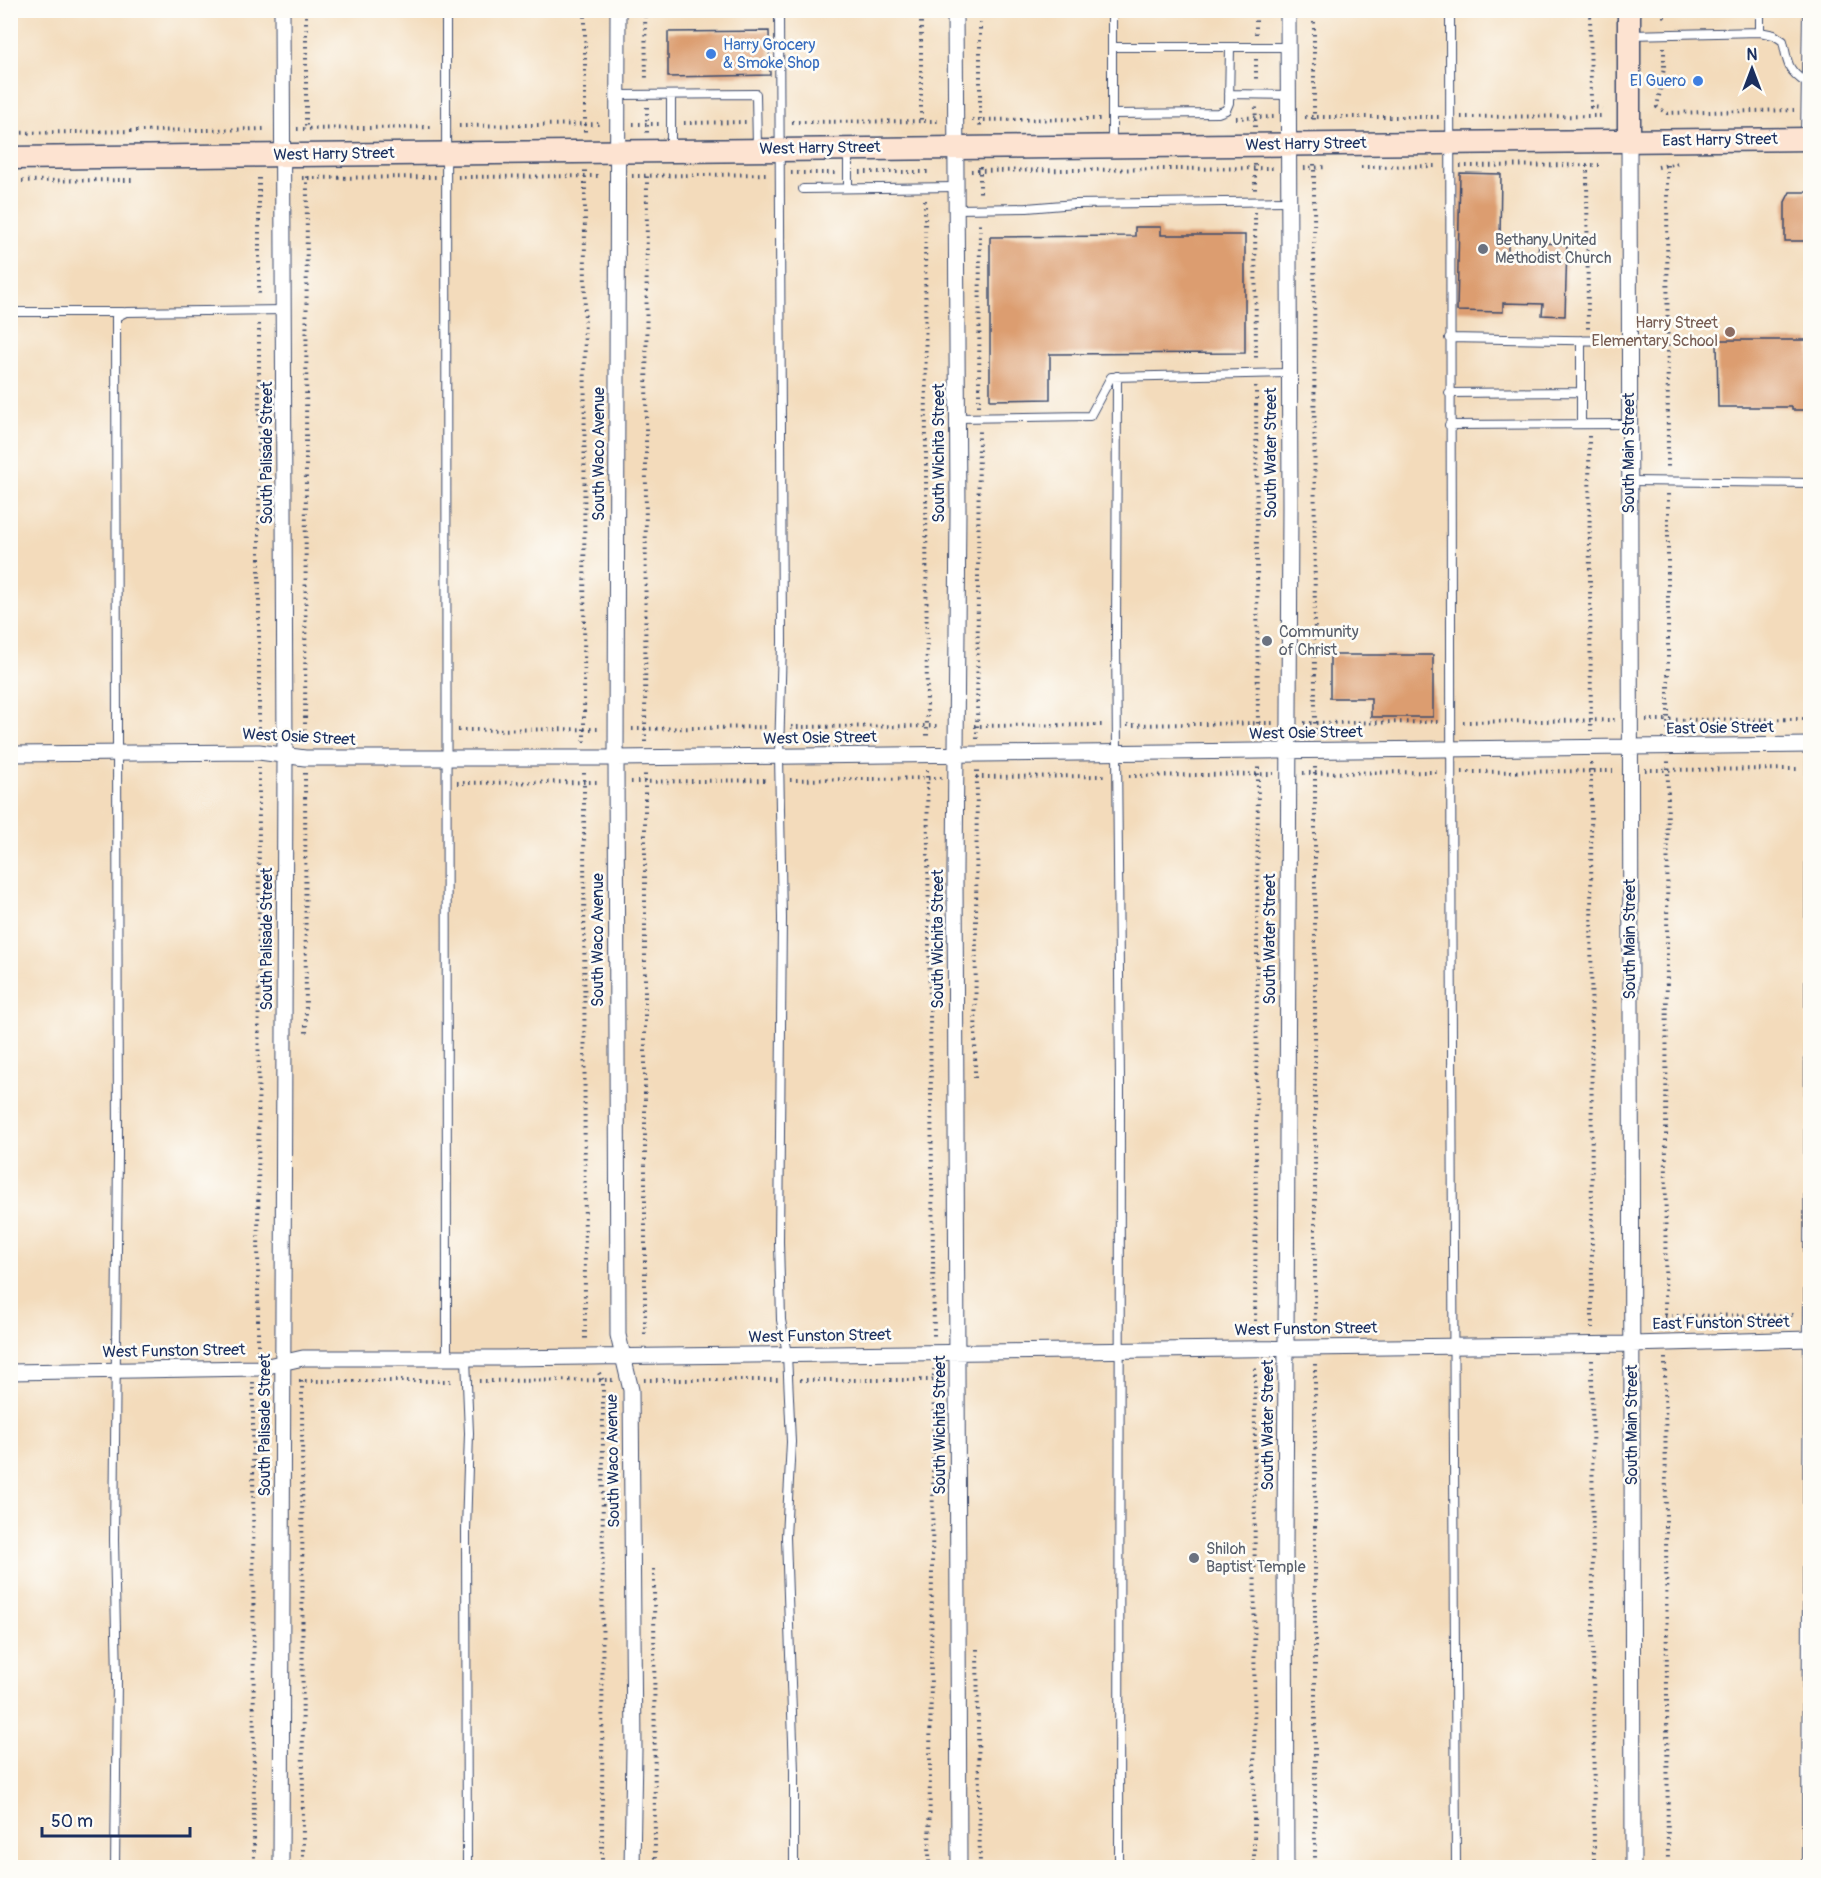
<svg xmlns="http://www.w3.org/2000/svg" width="1821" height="1878" viewBox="0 0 1821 1878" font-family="Pangolin,sans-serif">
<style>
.building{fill:#dc9d70}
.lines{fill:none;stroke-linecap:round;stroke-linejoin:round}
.lane-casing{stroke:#3b496c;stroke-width:10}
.street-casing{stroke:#3b496c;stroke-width:17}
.secondary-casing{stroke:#3b496c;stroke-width:25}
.path{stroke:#3b496c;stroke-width:4;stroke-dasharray:1.5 4.5;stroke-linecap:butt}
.lane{stroke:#fff;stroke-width:8}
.street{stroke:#fff;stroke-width:15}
.secondary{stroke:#fde3d1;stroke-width:22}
.shop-dot{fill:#3f7fe0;stroke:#fdfcf7;stroke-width:2}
.worship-dot{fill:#6b7280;stroke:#fdfcf7;stroke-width:2}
.education-dot{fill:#8d6e63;stroke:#fdfcf7;stroke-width:2}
.labels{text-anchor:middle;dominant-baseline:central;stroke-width:5;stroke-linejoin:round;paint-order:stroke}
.shop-label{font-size:16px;fill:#366cbe;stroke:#fdfcf7;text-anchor:start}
.street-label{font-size:16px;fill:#1b2f5e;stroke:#fdfcf7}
.worship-label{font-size:16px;fill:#5b616d;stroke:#fdfcf7;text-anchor:start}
.education-label{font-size:16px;fill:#785e54;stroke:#fdfcf7;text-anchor:end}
</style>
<rect width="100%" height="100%" fill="#fdfcf7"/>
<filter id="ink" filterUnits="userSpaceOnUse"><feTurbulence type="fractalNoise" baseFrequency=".0167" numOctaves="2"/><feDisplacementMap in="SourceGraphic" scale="12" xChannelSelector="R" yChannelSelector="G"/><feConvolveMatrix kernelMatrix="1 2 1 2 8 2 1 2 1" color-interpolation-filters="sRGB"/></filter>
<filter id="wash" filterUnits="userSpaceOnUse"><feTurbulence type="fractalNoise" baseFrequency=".008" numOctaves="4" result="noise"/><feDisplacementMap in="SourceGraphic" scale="24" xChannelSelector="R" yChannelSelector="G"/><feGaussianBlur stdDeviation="1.35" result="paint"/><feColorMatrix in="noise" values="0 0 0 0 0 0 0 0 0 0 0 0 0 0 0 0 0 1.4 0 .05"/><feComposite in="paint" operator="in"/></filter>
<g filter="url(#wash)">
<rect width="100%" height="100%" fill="#f3dbbb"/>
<g id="blocks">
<path class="building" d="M769,31L770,75L668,77V32Z
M1460,173L1501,174L1500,240H1508V254L1538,255L1539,243L1567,244L1565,316L1542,315L1543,304L1503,303V312L1457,311Z
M1790,192H1810V241H1785V202Z
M1135,227H1161V235H1245V353L1050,354V399L990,400V237L1135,236Z
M1717,340H1810V410H1792V407H1718Z
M1330,655H1433V717H1371V698H1330Z"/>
</g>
</g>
<g filter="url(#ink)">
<use href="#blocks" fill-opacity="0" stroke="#3b496c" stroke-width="1.5"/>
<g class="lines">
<g class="lane-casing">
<path id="lane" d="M446,10L447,1358
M779,10L782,642L779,756L782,918L779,1242L781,1320L787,1354L791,1442L786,1537L794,1771V1868
M1450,10C1447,630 1455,1248 1456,1868
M1760,32L1774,35L1783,41C1788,63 1786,69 1806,83
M1630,35L1760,32V10
M1112,47H1288
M1229,94L1288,95
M618,95L756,94L757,147
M671,95V148
M1112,114L1218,113L1226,110L1229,103L1230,47
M1805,138L1807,10
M1112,144V10
M848,152V188
M803,189L956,187
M956,209L1027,208L1075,204L1289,201
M10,312H123
M1449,338L1629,341
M1117,376L1116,639L1120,1084L1119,1868
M1449,393L1581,392
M957,418L1090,416L1111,377L1289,373
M1581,424V340
M1449,425L1629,424
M1629,481L1810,483
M466,1358L469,1433L466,1531L467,1868
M115,1868L117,1678L114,1540L118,1154L116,317L126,312L285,310
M1806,1868L1810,745"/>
</g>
<g class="street-casing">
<path id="street" d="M618,10L616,758L618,1335L631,1390L634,1750L632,1868
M955,10L958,510L955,871L959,1868
M1629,141L1633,1868
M10,754L259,752L305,758H616L1810,745
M10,1372L259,1368L303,1358H504L1632,1344L1810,1339
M281,1868L285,755L282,10
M1286,1868L1285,1551L1290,506L1288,10"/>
</g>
<g class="secondary-casing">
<path id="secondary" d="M1629,10V141
M10,158L1810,139"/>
</g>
<path class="path" d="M306,10V130
M585,10V133
M645,10L646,82
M921,10V121
M980,10V130
M1314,10V124
M1590,10L1591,107L1602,108
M1664,10V22
M1256,34V10
M1664,47V68L1657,107L1667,113L1794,110
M1256,59V82
M647,107V133
M1305,117H1439
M1461,117L1601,116
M1236,118L1274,117
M972,120L1100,119
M792,122L941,121
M684,123L746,122
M633,124H659
M459,126L602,124
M1255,127L1256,107
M297,129L434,127
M10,133L266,129
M1255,164V190
M1314,164L1315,736
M1587,165L1588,329
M1667,165L1668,469
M1460,166L1599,165
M980,167V196
M1361,167L1438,166
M1658,167L1678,163
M1304,168L1327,167
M971,171L1273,168
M860,172H928
M791,173H835
M632,176L769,174
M458,177L601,176
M259,178V298
M302,178L436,177
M10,181L133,180
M925,200L927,738
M1255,212L1256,361
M259,324V736
M1256,386L1258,736
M979,406L980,221
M1589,436L1591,731
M1668,494V730
M1646,720L1810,719
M1463,722L1615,720
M1304,723L1438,722
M1127,725L1273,723
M974,726L1105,725
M791,727L940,726
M632,729L769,727
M458,730L601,729
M977,739L979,428
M305,742L307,176
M584,742L585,170
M645,742L647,173
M1591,763L1592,1328
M1315,767V1333
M927,770L934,1338
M1645,770L1799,769
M1462,772L1613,771
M305,773L306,1035
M584,773L585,1342
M1303,773L1439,772
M1129,776L1274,774
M976,777L1107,776
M790,780L942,778
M631,782L768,780
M457,783L600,782
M975,1078L977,770
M1665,1316L1797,1315
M1665,1327L1668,761
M1255,1333L1258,767
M645,1334V773
M258,1351L259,768
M1665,1358L1668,1868
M1592,1360L1594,1868
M1315,1364V1868
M599,1373L603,1381L602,1868
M644,1380H778
M800,1380H931L942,1376
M299,1381H454
M302,1381L303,1868
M479,1381L613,1380
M253,1382L254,1868
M654,1569L655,1868
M977,1649L980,1868
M929,1868L934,1369
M1254,1868L1255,1364"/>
<use href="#lane" class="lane"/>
<use href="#street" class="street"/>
<use href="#secondary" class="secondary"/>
</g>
</g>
<g class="shop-dot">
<circle cx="711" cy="54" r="6"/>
<circle cx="1698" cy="81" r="6"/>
</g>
<g class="worship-dot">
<circle cx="1483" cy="249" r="6"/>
<circle cx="1267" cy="641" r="6"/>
<circle cx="1194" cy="1558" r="6"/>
</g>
<circle class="education-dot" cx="1730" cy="332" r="6"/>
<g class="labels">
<g class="shop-label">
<text x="723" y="45">Harry Grocery<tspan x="723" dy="18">&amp; Smoke Shop</tspan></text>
<text x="1686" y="81" text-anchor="end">El Guero</text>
</g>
<g class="street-label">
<text transform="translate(1720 140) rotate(-1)">East Harry Street</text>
<text transform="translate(1306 144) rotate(-1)">West Harry Street</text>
<text transform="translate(820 148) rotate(-1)">West Harry Street</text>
<text transform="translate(334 154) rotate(-1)">West Harry Street</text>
<text transform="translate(267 453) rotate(-90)">South Palisade Street</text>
<text transform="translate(939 453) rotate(-90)">South Wichita Street</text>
<text transform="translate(1271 453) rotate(-90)">South Water Street</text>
<text transform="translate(1629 453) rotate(-90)">South Main Street</text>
<text transform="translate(599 454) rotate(-90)">South Waco Avenue</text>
<text transform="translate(1720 728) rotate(-1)">East Osie Street</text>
<text transform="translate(1306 733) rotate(-1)">West Osie Street</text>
<text transform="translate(299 737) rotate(3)">West Osie Street</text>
<text transform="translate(820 738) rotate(-1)">West Osie Street</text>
<text transform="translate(267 939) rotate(-90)">South Palisade Street</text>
<text transform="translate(938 939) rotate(-90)">South Wichita Street</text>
<text transform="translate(1270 939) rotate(-90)">South Water Street</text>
<text transform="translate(1630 939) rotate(-90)">South Main Street</text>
<text transform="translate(598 940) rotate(-90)">South Waco Avenue</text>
<text transform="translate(1721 1323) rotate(-1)">East Funston Street</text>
<text transform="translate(1306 1329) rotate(-1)">West Funston Street</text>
<text transform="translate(820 1336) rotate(-1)">West Funston Street</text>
<text transform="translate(174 1351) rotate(-1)">West Funston Street</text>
<text transform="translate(265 1425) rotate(-90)">South Palisade Street</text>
<text transform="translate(940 1425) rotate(-90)">South Wichita Street</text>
<text transform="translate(1268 1425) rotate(-90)">South Water Street</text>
<text transform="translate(1632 1425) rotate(-90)">South Main Street</text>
<text transform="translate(613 1461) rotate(-91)">South Waco Avenue</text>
</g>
<g class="worship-label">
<text x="1495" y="240">Bethany United<tspan x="1495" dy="18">Methodist Church</tspan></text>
<text x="1279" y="632">Community<tspan x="1279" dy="18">of Christ</tspan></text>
<text x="1206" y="1549">Shiloh<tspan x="1206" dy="18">Baptist Temple</tspan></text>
</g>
<g class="education-label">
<text x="1718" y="323">Harry Street<tspan x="1718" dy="18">Elementary School</tspan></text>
</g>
</g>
<rect width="1821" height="1878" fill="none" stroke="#fdfcf7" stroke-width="36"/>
<g transform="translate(1752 69)" stroke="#fdfcf7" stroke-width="4.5" paint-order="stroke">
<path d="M0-4.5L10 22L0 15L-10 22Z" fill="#1b2f5e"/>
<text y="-9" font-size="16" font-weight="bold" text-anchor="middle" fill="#1b2f5e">N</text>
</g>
<path d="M42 1827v9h148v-9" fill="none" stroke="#1b2f5e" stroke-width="3"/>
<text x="51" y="1827" font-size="18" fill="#1b2f5e" stroke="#fdfcf7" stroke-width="4.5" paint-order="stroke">50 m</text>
</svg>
